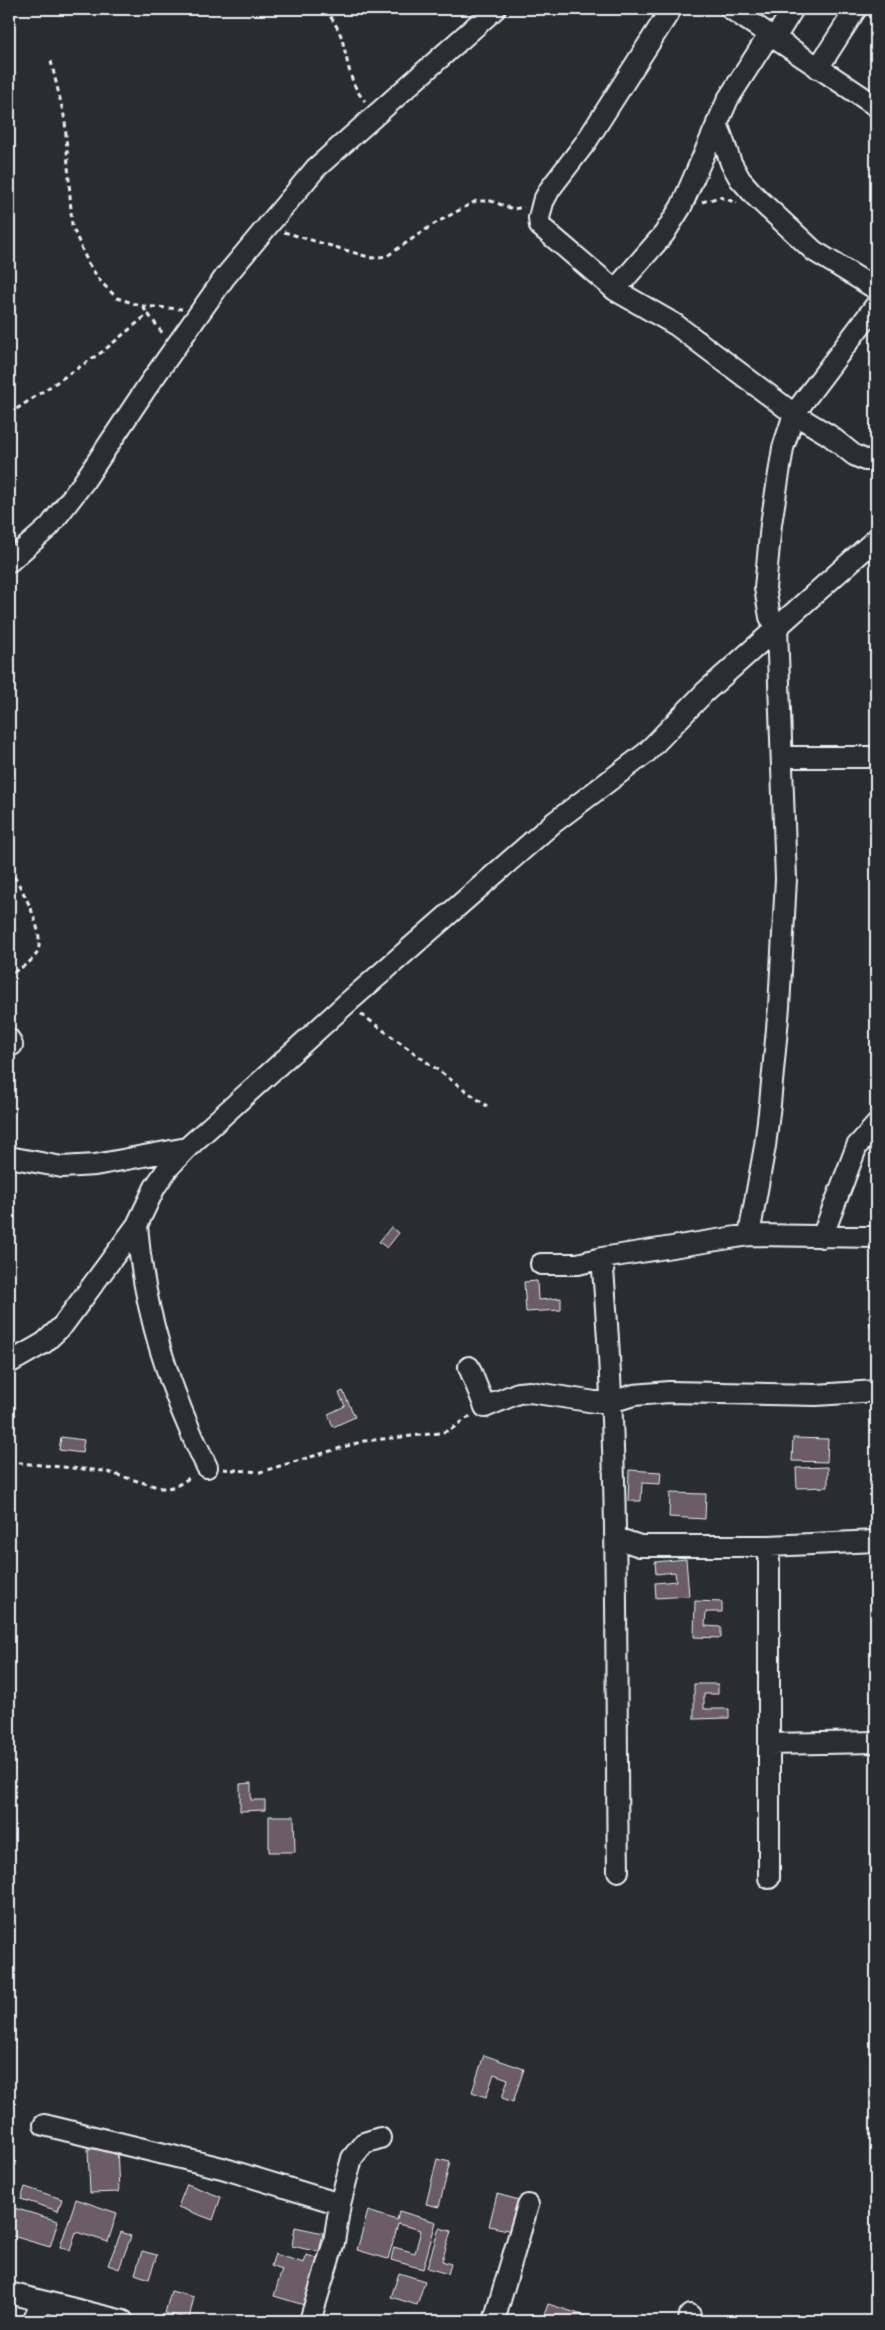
<svg xmlns="http://www.w3.org/2000/svg" width="885" height="2330" viewBox="0 0 885 2330" font-family="Pangolin,sans-serif">
<style>
.building{fill:#6c5b64;stroke:#e8f1f8}
.lines{fill:none;stroke-linecap:round;stroke-linejoin:round}
.street-casing{stroke:#e8f1f8;stroke-width:24}
.path{stroke:#e8f1f8;stroke-width:3;stroke-dasharray:5 4;stroke-linecap:butt}
.street{stroke:#2a2d2e;stroke-width:20}
</style>
<rect width="100%" height="100%" fill="#2a2d2e"/>
<filter id="ink" filterUnits="userSpaceOnUse"><feTurbulence type="fractalNoise" baseFrequency=".02" numOctaves="2"/><feDisplacementMap in="SourceGraphic" scale="10" xChannelSelector="R" yChannelSelector="G"/><feConvolveMatrix kernelMatrix="1 2 1 2 8 2 1 2 1" color-interpolation-filters="sRGB"/></filter>
<g filter="url(#ink)">
<path class="building" d="M391,1227L399,1233L387,1248L379,1242Z
M537,1281L538,1300L561,1298V1310L526,1312L524,1282Z
M869,1315H876V1326L870,1327Z
M343,1391L355,1417L333,1427L328,1414L345,1406L339,1393Z
M61,1437L84,1440L82,1453L59,1450Z
M793,1438L828,1439L827,1462L792,1461Z
M828,1467V1487L797,1488L796,1468Z
M629,1470L661,1472L660,1484L642,1483L641,1501H628Z
M670,1493L706,1494L705,1519L669,1517Z
M686,1559L689,1596L656,1598L655,1583L676,1581L675,1572L656,1574L655,1562Z
M695,1601L722,1602V1612H706L705,1626L721,1627V1638L694,1637Z
M694,1684H718V1694H704V1709H729V1718L694,1719Z
M251,1783V1800H265V1810L240,1811V1784Z
M269,1816H294L295,1852H269Z
M484,2055L524,2069L513,2102L502,2098L508,2079L494,2074L486,2097L472,2092Z
M117,2148L119,2192L90,2193L88,2149Z
M437,2159L450,2162L439,2207L426,2204Z
M187,2184L221,2197L213,2220L178,2207Z
M25,2187L62,2199L58,2211L21,2199Z
M497,2194L519,2200L512,2231L489,2226Z
M76,2199L117,2213L108,2242L76,2232L70,2251L60,2247Z
M14,2208L58,2221L50,2247L9,2235V2225Z
M368,2211L397,2220L399,2211L436,2222L423,2269L391,2260L394,2247L415,2253L421,2230L398,2224L388,2259L357,2250Z
M295,2227L323,2233L319,2252L292,2246Z
M439,2228L451,2231L442,2261L451,2264L448,2274L427,2268Z
M121,2232L131,2236L119,2269L108,2265Z
M142,2251L157,2255L149,2279L135,2274Z
M275,2254L304,2263L307,2255L319,2259L304,2305L274,2296L282,2270L271,2266Z
M399,2273L425,2281L417,2305L391,2297Z
M171,2291L194,2297L189,2319L165,2313Z
M548,2304L595,2319L594,2321L566,2320L542,2321Z
M638,2315L661,2320V2321H636Z"/>
<g class="lines">
<g class="street-casing">
<path id="street" d="M671,9L586,142L550,189L543,202L539,218L540,226L615,290L676,325L794,414L829,435L854,455L865,460H876
M731,9L876,106
M775,38L793,9
M818,68L856,9
M717,123L731,163L740,179L755,196L814,251L876,289
M615,290L664,234L681,207L728,99L769,35
M9,562L49,527L83,483L147,387L225,277L316,168L495,9
M782,757H876
M9,1039L12,1045
M9,1157L62,1167L95,1165L187,1148
M137,1225C143,1308 170,1393 207,1467
M749,1235L765,1146L770,1104L779,1007L786,879L777,627L770,617L765,588L771,524L783,448L794,414L876,305
M822,1237L857,1146L876,1125
M541,1264H578L602,1258
M9,1363L44,1343L63,1325L137,1225L155,1187L168,1168L187,1148L346,1004L552,824L646,753L705,692L876,539
M469,1367L485,1407L518,1393L530,1392L595,1402H611L634,1395L669,1392L816,1395L876,1391
M616,1538L640,1546H769L876,1541
M769,1546V1878
M769,1744L876,1742
M618,1871C615,1667 620,1462 602,1258L749,1235L876,1237
M44,2125L222,2168L340,2204L334,2242L310,2321
M340,2204L352,2158L364,2143L380,2138
M9,2293L123,2321
M32,2321L43,2302
M494,2321L528,2205
M689,2321L690,2315"/>
</g>
<path class="path" d="M326,9C330,17 337,25 341,36C348,58 348,83 365,101
M51,61L65,120L72,226L88,263L101,282L117,298L142,306L182,309
M702,202L720,197L737,203
M284,232L372,258L387,256L434,224L476,201H491L513,209L524,207
M143,307L163,334
M9,414L102,352L148,314
M9,869C21,885 47,934 37,953C32,963 18,969 9,975
M361,1014L487,1106
M9,1462L104,1471L161,1488C174,1489 182,1483 192,1476
M223,1469L260,1472L364,1441L440,1433L450,1430L472,1415"/>
<use href="#street" class="street"/>
</g>
</g>
<rect width="885" height="2330" fill="none" stroke="#2a2d2e" stroke-width="30"/>
<rect x="15" y="15" width="855" height="2300" fill="none" stroke="#e8f1f8" stroke-width="2" filter="url(#ink)"/>
</svg>
